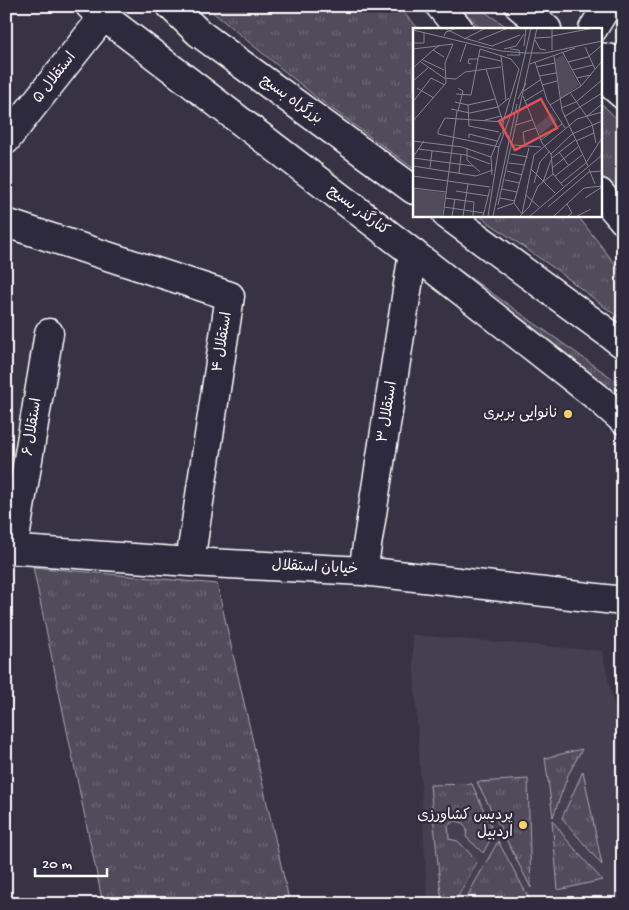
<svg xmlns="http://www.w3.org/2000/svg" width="629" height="910" viewBox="0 0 629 910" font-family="'Gochi Hand','Playpen Sans Arabic',sans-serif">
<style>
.built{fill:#444051}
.grass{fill:url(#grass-tufts);stroke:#a8a6ae}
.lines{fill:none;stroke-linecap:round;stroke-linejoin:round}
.minor-casing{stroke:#fff;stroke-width:31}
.major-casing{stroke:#fff;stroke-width:31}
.highway-casing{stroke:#fff;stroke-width:31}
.minor{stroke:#2f2a3d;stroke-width:28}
.major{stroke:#2f2a3d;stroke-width:28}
.highway{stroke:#2f2a3d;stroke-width:28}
.poi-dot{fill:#ffd166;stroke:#2f2a3d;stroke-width:2}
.labels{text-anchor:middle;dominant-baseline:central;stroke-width:4.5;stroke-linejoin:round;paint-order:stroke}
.street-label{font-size:15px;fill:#fff;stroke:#2f2a3d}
.poi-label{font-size:15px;fill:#fff;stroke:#2f2a3d;text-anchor:end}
.inset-road{fill:none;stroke:#87858f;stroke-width:1}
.view{fill:#de5353;fill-opacity:0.15;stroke:#de5353;stroke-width:2.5}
.inset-edge{fill:none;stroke:#fff;stroke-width:2.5}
</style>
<defs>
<pattern id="grass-tufts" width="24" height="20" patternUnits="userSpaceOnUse" patternTransform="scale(1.25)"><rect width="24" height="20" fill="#514c5c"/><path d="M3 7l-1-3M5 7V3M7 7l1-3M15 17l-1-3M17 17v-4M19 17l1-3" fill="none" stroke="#6b6774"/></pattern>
</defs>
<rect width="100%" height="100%" fill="#373345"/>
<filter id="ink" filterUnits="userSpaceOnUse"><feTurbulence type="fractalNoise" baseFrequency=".02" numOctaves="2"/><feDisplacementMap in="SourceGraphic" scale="10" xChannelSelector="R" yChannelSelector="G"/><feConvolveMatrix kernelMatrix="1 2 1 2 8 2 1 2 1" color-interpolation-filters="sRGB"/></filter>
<g filter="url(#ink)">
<path class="built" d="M412,635L602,651L623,747V904H428Z"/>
<path class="grass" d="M205,6H397L419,29H414V169L316,97Z
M459,6H476L510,29H481Z
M600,102L623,125V198L600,174Z
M478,215H577L623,274V321L558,271Z
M441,257L623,386V405Z
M33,567L217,584L290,904H103Z
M582,749L568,775L553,817L545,758Z
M583,771L602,865L562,818Z
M528,779L531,888L477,782Z
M472,784L494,833L483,853L466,837L467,830L463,823L455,821L448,825L449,839L458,841L477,861L454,904H442L430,785Z
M552,820L567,840L602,880L558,890Z
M498,841L532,904H463Z"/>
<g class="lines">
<g class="minor-casing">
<path id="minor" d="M519,6L547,29
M593,29L607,6
M600,57L623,61
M600,75L623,95
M6,140L103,17
M6,223L230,296L190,562
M6,549L190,562L363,571L623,601
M13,550L49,333
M363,571L413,253"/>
</g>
<g class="major-casing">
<path id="major" d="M90,6L413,253L597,397L623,420"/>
</g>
<g class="highway-casing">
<path id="highway" d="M171,6L199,33L414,190
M440,6L459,29
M600,193L623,220
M447,215L623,344"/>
</g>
<use href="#minor" class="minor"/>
<use href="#major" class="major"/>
<use href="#highway" class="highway"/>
</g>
</g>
<g class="poi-dot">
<circle cx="568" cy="414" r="5"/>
<circle cx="523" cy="825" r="5"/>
</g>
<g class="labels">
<g class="street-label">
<text transform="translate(55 78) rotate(-52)">استقلال ۵</text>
<text transform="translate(291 100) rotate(36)">بزرگراه بسیج</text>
<text transform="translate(358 211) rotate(37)">کنارگذر بسیج</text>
<text transform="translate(223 342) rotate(-81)">استقلال ۴</text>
<text transform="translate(388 412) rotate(-81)">استقلال ۳</text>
<text transform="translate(33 427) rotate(-81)">استقلال ۶</text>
<text transform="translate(315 568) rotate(3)">خیابان استقلال</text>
</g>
<g class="poi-label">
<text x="558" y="414">نانوایی بربری</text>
<text x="513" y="816">پردیس کشاورزی<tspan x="513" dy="17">اردبیل</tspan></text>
</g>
</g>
<g transform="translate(413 28)">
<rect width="189" height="189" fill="#373345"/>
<path d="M150,27L166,57L148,71L142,31ZM139,85L144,92L127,107L123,98Z" fill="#514c5c"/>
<path d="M0,161L32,165L29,188H0Z" fill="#514c5c"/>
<path class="inset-road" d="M31,0L51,10L79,18L107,7M0,2L88,23L112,25H132L189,13M31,8L33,4L44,0M139,8L181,0M122,10L139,9M51,11L73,0M66,12L95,0M122,12L127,21L133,22M0,15H11V5M27,17L20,22L31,29M111,18L113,0M172,19L182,41M0,21L40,16M67,21L98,31L106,41M91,21L103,18L111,6M139,22V0M150,25L168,58M88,27L93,73M94,27H107L106,22L97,21M66,28L88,33M141,28L149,82L175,138M10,32L31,42M8,34L31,50L43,51L52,44L88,39M47,34L53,16M122,34L134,72L152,100M155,34L175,29L189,17M58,36L55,35L56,31H65M117,36L162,20M123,39L142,35M0,40L20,22M73,41L90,94V106M159,42L180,37M126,48L143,45M163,50L178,47M0,53L15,40M129,57L144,53M4,60L21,70M45,60L50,63L45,83M111,63L127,52M43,66L58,67L67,21M158,66L179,96L183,115M110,68L129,115L138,126L140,146L150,158M105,71L113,55M112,73L130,62M0,74L18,50L32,57M42,74L55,77L82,71M55,77L56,98L86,104M137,77L168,58L189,33M148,80L163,74L189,52M38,81L57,85L85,79L96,70M174,88L189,76M151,89L189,65M72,92L88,88M0,93L33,55L32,35L40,16M103,97L119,92M56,110V106L84,113M128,112L149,96M0,113L49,119L78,129M163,113L181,105M100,117L128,119M86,119L25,106V103L32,90L90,94L106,41M112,119L110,104L123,100M54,120V132L67,144M5,121L53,127L77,136M146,124L156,138M98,126L115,129M138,126L159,106L189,93M0,129L11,113M0,130L60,138M139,130L162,112M96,135L112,137M0,138L63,148L80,142M17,140L19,123M139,140L165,119M118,141L142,165M176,141L182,156M94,143L109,147M46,145L48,127M79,147L78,129L88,105M0,148L77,159M142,148L169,127M92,152L107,155M130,154L138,132M121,155L127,134L137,123M148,155L173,135L189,110M0,160L33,164M89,161L104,164M43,163L75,168M113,167L126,179M32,170L61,174L60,188M87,170L102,173M172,170L189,159M154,176L159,185L155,188M85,177L124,0M31,179L71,185M135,179L176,144L189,143M84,181L101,175M108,185L101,175L116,120M109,186L121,127L164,91L189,84M30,188L44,83M39,188L42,171M50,188L55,156M70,188L77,161M75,188L86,119L99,83L118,0M80,188L104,76M107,188L116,179L125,158L140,146M117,188L189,127M141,188L171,160L189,158M164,188L178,181"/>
<path class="view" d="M128,71L144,100L102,122L86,93Z"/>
<rect width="189" height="189" class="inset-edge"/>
</g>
<rect width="629" height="910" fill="none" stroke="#2f2a3d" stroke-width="25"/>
<rect x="12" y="12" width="604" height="885" fill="none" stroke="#fff" stroke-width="2" filter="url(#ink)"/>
<path d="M35 868v8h72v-8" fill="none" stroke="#ffffff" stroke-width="2.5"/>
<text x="42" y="868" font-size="15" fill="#ffffff" stroke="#2f2a3d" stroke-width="4" paint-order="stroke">20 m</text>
</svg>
